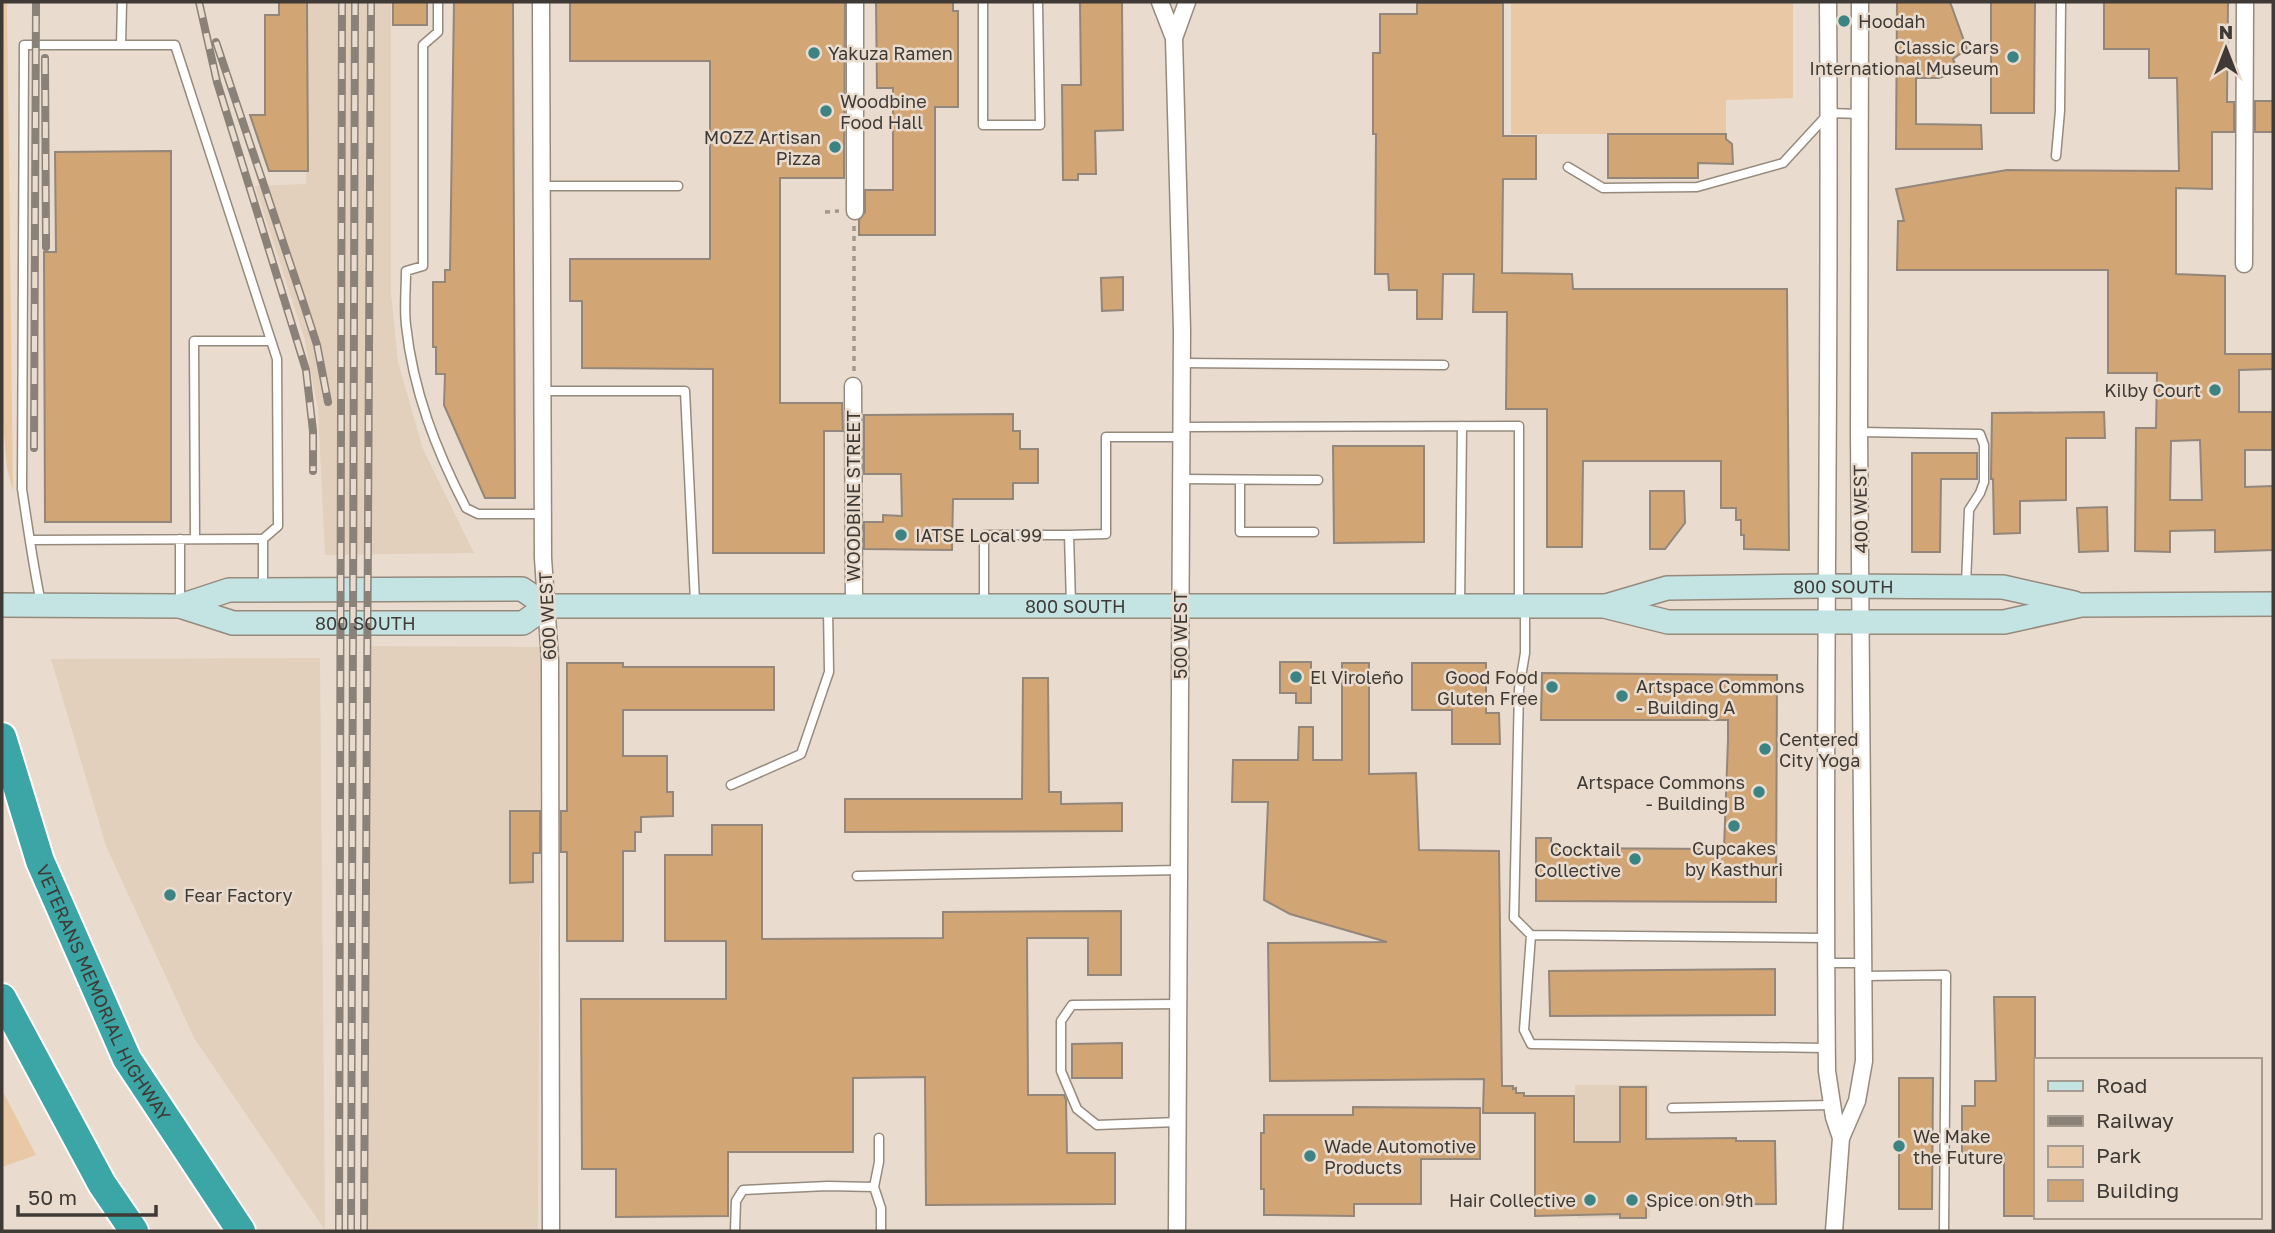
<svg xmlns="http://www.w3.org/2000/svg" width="2275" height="1233" viewBox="0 0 2275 1233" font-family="'Golos Text',sans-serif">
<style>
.built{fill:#e2cfbc}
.green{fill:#e9c8a5}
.building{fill:#d2a574;stroke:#93867a;stroke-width:2;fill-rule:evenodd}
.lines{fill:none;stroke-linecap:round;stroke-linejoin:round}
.lane-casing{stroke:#968a7d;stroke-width:11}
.street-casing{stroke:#968a7d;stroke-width:19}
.secondary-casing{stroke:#968a7d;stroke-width:26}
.highway-casing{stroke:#fff;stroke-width:32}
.path{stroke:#a2998e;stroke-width:3.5;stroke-dasharray:5 5;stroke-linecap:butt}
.lane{stroke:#fff;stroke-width:8}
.street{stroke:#fff;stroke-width:16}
.secondary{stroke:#c4e4e4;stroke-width:23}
.highway{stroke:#3ba6a5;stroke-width:28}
.rail-casing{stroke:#8a8178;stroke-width:8}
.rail{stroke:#e9dcce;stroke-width:5;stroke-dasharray:16;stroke-linecap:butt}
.poi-dot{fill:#3c8484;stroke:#e9dcce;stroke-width:2.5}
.labels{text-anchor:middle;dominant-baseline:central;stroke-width:5;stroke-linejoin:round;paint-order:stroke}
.poi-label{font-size:18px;fill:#3f3a35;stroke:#e9dcce;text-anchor:start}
.street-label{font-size:18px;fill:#3f3a35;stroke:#e9dcce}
</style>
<rect width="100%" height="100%" fill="#e9dcce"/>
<path class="built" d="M308,2H391V294L398,362L423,449L474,553L325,555L318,408L304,337L255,186L306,184Z
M370,646L541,647L538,1231H367Z
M320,658L325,1230L194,1038L106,846L51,659Z
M1575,1085H1649L1650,1217L1577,1218Z"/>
<path class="green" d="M2,2H7L13,491L7,468L2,412Z
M1511,2H1793V98L1726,100V134H1511Z
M2,1090L36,1155L2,1167Z"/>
<path class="building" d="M279,2H307L308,171H269L250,115H265V15H279Z
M393,2H427V25H393Z
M454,2H513L515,498H485L444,405L445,374H436V347H433V282H445V270H450Z
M570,2H845L844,178H780V403H842L843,431H824V553H713V369L582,368V301H570V259H710V61H570Z
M876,2H953V11H958V107H935V235H859V220L865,212V190H893V88H877Z
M1080,2H1122L1123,130L1095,131L1096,174H1078V180H1063L1062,85H1081Z
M1897,2H1950L1967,49L1953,59L1958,71L1939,78H1916V124L1981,125L1982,149H1896Z
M1991,2H2035L2034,113H1991Z
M2104,2H2228L2227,102H2234V132H2212V189L2176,188V274L2225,276V354H2273V369L2239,370V412H2272V450H2245V487L2273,486V550L2215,552V530L2170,531V552L2135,551L2136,428H2156L2157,373H2108V270H1897L1898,221H1904L1896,189L2007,170L2179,171L2177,78H2149V49H2104ZM2200,440L2202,500H2170L2171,441Z
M1417,3H1503V136H1536V179H1503L1502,273L1572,274L1573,289H1787L1789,550L1744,549V535H1741V520H1736V508H1721V461H1583L1582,547H1547V409H1506L1507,312H1473L1474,274H1443L1442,319H1417V290H1389L1388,274H1375L1376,134H1373V53H1380V14H1417Z
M2255,101H2273V132H2255Z
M1608,134H1726V139L1732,144L1733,164L1698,163V178H1608Z
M171,151V522H45L44,252H56L55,152Z
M1123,277V310L1102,311L1101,278Z
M2104,412L2105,438H2066V500L2020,501V533L1994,534L1993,479H1991L1992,413Z
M1013,414V431H1020V449H1038V483H1013V499H953L952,550L864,549V522H883V515L902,516L901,474H864V415Z
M1333,446H1424V542L1334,543Z
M1912,453H1977V479H1941L1940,552H1912Z
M1650,491H1684L1685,523L1665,549H1650Z
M2107,507L2108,551L2079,552L2077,508Z
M1280,662H1311V703H1296V693H1280Z
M567,663H623V667H774V710H623V756H667V792H673V816L641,817V832H635V851H623V941H567V852H561V811H567Z
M1342,663H1369V774L1416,773L1419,850L1499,851L1502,1086H1513V1089L1516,1088V1093H1524V1096H1574V1142H1620V1087H1646V1139L1736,1138V1141H1775L1776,1204L1646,1205V1218H1620V1214L1535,1216V1113H1483L1484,1079L1270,1081L1268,943L1387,942L1290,914L1264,900L1268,802H1232L1233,760H1298L1299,727H1313V760H1342Z
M1412,663H1486V713H1499L1500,744H1452V710H1412Z
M1542,673L1777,675L1776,902L1536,901V838H1551V848L1724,849L1728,740V720H1541Z
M1023,678H1048L1049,792H1061V804L1122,803V831L845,832V799H1022Z
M510,811H540V853H533V882L510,883Z
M712,825H762V939L943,938V912L1121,911V975H1088V938H1027L1028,1095H1064L1066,1100L1067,1153H1115V1204L926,1205L925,1077L853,1078V1152H728V1216L616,1217V1169H582L581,999H726V941H665V855H712Z
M1775,969V1015L1550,1016L1549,971Z
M1994,997H2035V1216H2004V1154H1962V1106H1975V1081H1996Z
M1122,1043V1078H1072V1044Z
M1899,1078H1933L1932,1209H1899Z
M1353,1107L1480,1108V1159H1421V1204H1354V1216L1264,1215V1189H1261V1133H1264V1115H1353Z"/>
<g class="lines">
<g class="lane-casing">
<path id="lane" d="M438,2V32L423,45V266L406,271C406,289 404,308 406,325C413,391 436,450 466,508L478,514H543
M983,2V125H1040L1038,4
M121,45L122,2
M2056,156L2060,111L2061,2
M1568,167L1603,188L1697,187L1783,163L1829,113L1860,114
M542,186H678
M1181,363L1444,365
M543,391H685L695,602
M1180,427L1519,426V603
M1859,432L1980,434L1984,445V482L1980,493L1969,510L1966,585
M1181,479L1318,480
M1240,480V532H1314
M1069,535L1106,534V437H1180
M180,539V603
M195,539L194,341H271
M31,540L263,539
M41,603C33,565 28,528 22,489L24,45H175L277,359L278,526L263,539V587
M984,603V535H1069L1071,604
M1460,605L1462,426
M1525,609V653L1519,689L1514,918L1531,935L1827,938
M731,785L801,754L829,672L828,608
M857,876L1180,870
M1531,935L1524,1030L1531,1044L1826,1048
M1827,963H1865
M1864,976L1946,975L1944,1231
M1672,1108L1832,1105
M1177,1122L1097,1125L1077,1109L1061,1071V1021L1072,1005L1179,1004
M874,1187L879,1162V1138
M735,1231L736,1201L743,1190L828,1186L874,1187L881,1208V1231"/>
</g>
<g class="street-casing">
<path id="street" d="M541,2L543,558L550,660L551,1231
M855,2V211
M1160,2L1174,38L1182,330L1177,1231
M1828,2C1831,358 1823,715 1827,1071L1834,1117L1841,1138L1834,1231
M1174,38L1187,2
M2244,264L2245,2
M853,386L854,605
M1841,1138L1857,1101L1864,1061L1859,432L1860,2"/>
</g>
<g class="secondary-casing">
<g id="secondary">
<path id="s1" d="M2,605L180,606L233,623H523L547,606"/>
<path id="s2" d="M180,606L229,590L522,589L547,606H1604L1668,622H2004L2081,605L2273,604"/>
<path id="s3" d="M1606,606L1667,588L1826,586L2003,587L2074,603"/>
</g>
</g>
<g class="highway-casing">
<g id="highway">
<path id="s4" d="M2,737L40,861L127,1059L241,1231"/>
<path d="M2,998L102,1184L134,1231"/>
</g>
</g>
<path class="path" d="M825,212L839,211
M854,226V372"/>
<use href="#lane" class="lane"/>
<use href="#street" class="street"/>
<use href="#secondary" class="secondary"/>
<use href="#highway" class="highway"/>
<g class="rail-casing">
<path id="rail" d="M199,2L217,82L306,370L313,431V471
M216,42L304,305L317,345L328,402
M45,58L46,247
M34,448L36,2
M339,1231L342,2
M351,1231L355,2
M364,1231L371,2"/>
</g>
<use href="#rail" class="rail"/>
</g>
<g class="poi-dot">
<circle cx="1844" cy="21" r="7"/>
<circle cx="814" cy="53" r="7"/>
<circle cx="2013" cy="57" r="7"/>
<circle cx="826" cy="111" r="7"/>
<circle cx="835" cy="147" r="7"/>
<circle cx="2215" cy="390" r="7"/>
<circle cx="901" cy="535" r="7"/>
<circle cx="1296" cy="677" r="7"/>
<circle cx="1552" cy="687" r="7"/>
<circle cx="1622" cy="696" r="7"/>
<circle cx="1765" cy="749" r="7"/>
<circle cx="1759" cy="792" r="7"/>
<circle cx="1734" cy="826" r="7"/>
<circle cx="1635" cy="859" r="7"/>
<circle cx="170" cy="895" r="7"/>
<circle cx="1899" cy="1146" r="7"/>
<circle cx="1310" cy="1156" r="7"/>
<circle cx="1590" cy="1200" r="7"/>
<circle cx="1632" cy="1200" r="7"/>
</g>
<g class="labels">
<g class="poi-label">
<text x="1858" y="21">Hoodah</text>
<text x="1999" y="47" text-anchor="end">Classic Cars<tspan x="1999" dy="21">International Museum</tspan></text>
<text x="828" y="53">Yakuza Ramen</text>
<text x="840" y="101">Woodbine<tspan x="840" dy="21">Food Hall</tspan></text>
<text x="821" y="137" text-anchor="end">MOZZ Artisan<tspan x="821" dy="21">Pizza</tspan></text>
<text x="2201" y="390" text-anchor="end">Kilby Court</text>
<text x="915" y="535">IATSE Local 99</text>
<text x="1310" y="677">El Viroleño</text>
<text x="1538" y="677" text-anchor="end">Good Food<tspan x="1538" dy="21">Gluten Free</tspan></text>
<text x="1636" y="686">Artspace Commons<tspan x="1636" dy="21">- Building A</tspan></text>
<text x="1779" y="739">Centered<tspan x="1779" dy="21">City Yoga</tspan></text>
<text x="1745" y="782" text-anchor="end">Artspace Commons<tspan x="1745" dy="21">- Building B</tspan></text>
<text x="1734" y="848" text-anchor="middle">Cupcakes<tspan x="1734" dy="21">by Kasthuri</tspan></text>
<text x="1621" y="849" text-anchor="end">Cocktail<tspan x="1621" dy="21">Collective</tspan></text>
<text x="184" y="895">Fear Factory</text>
<text x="1913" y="1136">We Make<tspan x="1913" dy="21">the Future</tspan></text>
<text x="1324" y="1146">Wade Automotive<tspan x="1324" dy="21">Products</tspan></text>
<text x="1576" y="1200" text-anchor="end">Hair Collective</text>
<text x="1646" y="1200">Spice on 9th</text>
</g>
<g class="street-label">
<text transform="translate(853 496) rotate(-90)">WOODBINE STREET</text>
<text transform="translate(1860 509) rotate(-91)">400 WEST</text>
<text stroke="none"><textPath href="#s3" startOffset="240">800 SOUTH</textPath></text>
<text stroke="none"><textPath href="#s2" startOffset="903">800 SOUTH</textPath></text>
<text transform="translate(547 616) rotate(-93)">600 WEST</text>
<text stroke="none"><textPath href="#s1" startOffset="366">800 SOUTH</textPath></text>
<text transform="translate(1180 635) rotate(-90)">500 WEST</text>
<text stroke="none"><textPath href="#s4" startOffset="276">VETERANS MEMORIAL HIGHWAY</textPath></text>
</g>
</g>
<rect width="2275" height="1233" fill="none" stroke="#3f3a35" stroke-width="7"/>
<rect x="2034" y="1058" width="228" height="161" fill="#e9dcce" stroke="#a59b91" stroke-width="2"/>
<rect x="2048" y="1081" width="35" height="10" fill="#c4e4e4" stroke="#a59b91" stroke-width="2"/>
<text x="2096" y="1093" font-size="21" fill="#3f3a35">Road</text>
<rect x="2048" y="1116" width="35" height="10" fill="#8a8178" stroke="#a59b91" stroke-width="2"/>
<text x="2096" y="1128" font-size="21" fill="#3f3a35">Railway</text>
<rect x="2048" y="1146" width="35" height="21" fill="#e9c8a5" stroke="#a59b91" stroke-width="2"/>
<text x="2096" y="1163" font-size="21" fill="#3f3a35">Park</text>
<rect x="2048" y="1180" width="35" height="21" fill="#d2a574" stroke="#a59b91" stroke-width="2"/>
<text x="2096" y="1198" font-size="21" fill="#3f3a35">Building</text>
<g transform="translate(2226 49)" stroke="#e9dcce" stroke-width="5" paint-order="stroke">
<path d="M0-5L12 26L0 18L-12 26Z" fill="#3f3a35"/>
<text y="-10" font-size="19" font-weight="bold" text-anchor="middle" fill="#3f3a35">N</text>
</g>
<path d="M18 1205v10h138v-10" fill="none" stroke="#3f3a35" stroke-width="3.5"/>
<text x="28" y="1205" font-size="21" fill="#3f3a35" stroke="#e9dcce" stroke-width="5" paint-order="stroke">50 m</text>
</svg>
